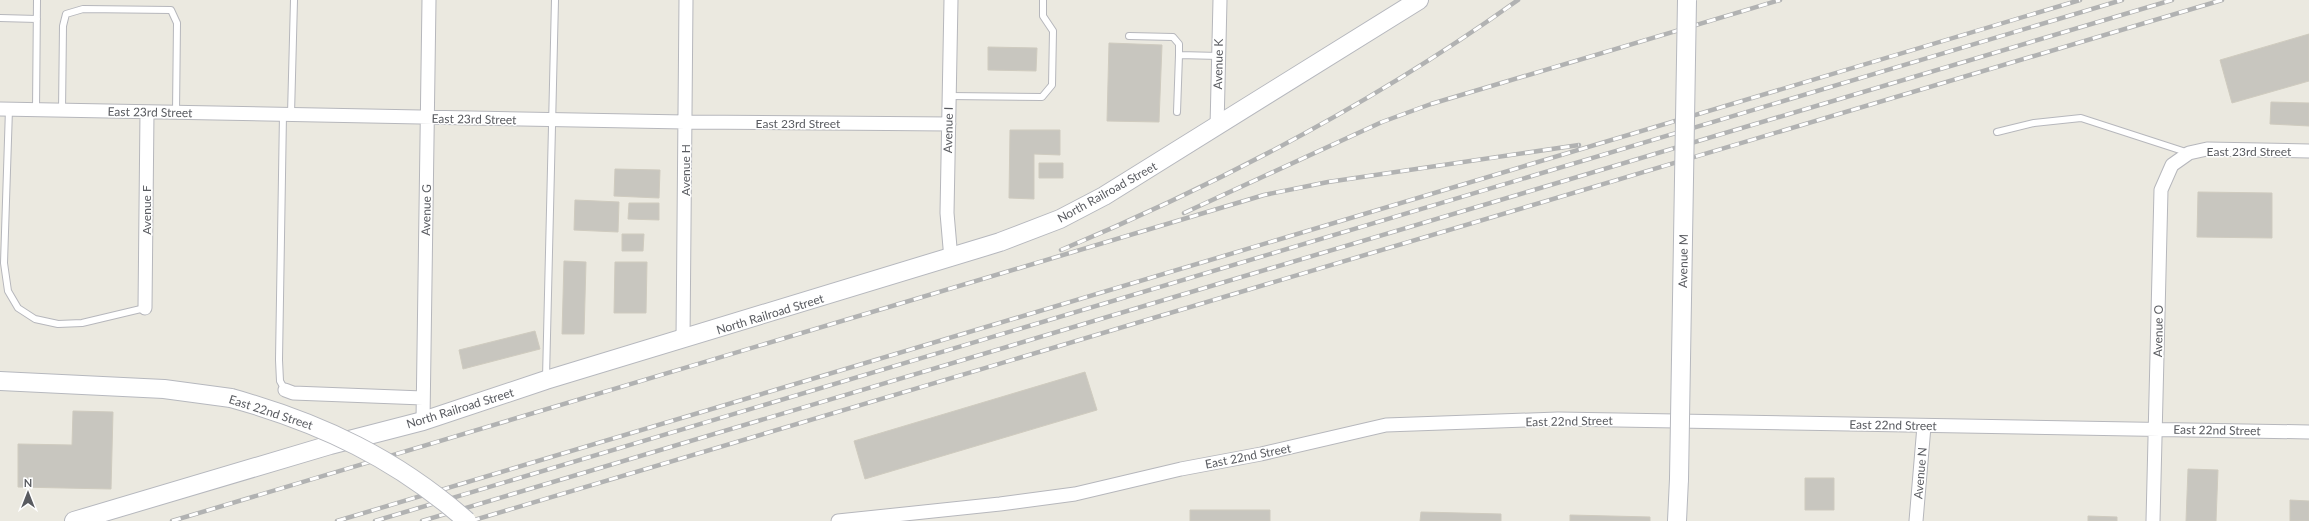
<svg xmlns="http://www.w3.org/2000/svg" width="2309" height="521" viewBox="0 0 2309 521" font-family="Lato,sans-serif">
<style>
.building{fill:#c8c6bf;stroke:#cfcbbf}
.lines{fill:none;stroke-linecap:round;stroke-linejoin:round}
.lane-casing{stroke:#b6b7bc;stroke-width:8}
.street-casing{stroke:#b6b7bc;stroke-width:15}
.secondary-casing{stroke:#b6b8be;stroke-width:20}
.lane{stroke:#fff;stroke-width:6}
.street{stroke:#fff;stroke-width:13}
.secondary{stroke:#fff;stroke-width:18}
.rail-casing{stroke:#b1b2b2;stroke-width:4.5}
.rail{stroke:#fff;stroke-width:3;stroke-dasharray:9;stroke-linecap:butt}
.secondary-bridge-casing{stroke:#b6b8be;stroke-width:20;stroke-linecap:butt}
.secondary-bridge{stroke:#fff;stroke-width:18}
.labels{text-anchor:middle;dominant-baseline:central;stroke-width:3;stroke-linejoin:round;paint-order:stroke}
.street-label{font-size:12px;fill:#595b60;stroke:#fff}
</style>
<rect width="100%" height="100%" fill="#ebe9e0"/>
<path class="building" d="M2309,34V81L2232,103L2220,60Z
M1109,43L1162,45L1159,122L1107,121Z
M988,47L1037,48L1036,71L988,70Z
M2271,102L2309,103V126L2270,124Z
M1010,130H1060V155L1034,154V199L1009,198Z
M1039,163H1063V178H1039Z
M615,169L660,170L659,198L614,196Z
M2198,192L2272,193V238L2197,237Z
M575,200L619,202L618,232L574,230Z
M629,203H659V220L628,219Z
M622,234H644L643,251H622Z
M564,261L586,262L584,334H562Z
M615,262H647L646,313H614Z
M535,331L540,349L463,369L459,350Z
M1085,372L1097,410L865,479L854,441Z
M73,411L113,412L111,489L18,487V444L72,445Z
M2188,469L2218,470L2216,521H2186Z
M1805,478H1834V510H1805Z
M2290,500L2309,501V521H2290Z
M1190,510H1270V521H1190Z
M1421,512L1501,514V521H1420Z
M1570,515L1650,517V521H1570Z
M2088,516L2117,517V521H2088Z"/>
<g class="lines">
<g class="lane-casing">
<path id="lane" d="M0,18L37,19
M1129,36L1173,37L1179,44V55
M949,96L1042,97L1052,85L1053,31L1043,16V0
M9,109L4,263L8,291L18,308L35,319L58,324L82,323L145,308
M36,110L37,0
M62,111L63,26L66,14L83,9L171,10L177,23L176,112
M1177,112L1179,55L1219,56
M283,114L279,360L280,381L285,390
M291,114L294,0
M1997,132L2034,123L2081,118L2189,153
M546,378L555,0"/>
</g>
<g class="street-casing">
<path id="street" d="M951,0L947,213L951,259
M0,109L685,122L949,124
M1217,127L1220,0
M145,308L147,112
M683,340L686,0
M285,390L293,393L423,398
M423,421L429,0
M838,521L1000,504L1075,494L1181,469L1261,454L1386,425L1558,419L2309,432
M1916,521L1924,426
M2153,521L2161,190L2172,165L2189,153L2207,149L2309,151"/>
</g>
<g class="secondary-casing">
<path id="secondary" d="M0,381L164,389L231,398
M74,521L330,445L423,421L546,380L1000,242L1060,219L1104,196L1419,0
M1677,521L1679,479"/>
</g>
<use href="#lane" class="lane"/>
<use href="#street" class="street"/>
<use href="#secondary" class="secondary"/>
<g class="rail-casing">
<path id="rail" d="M1184,213L1382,122L1431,104L1780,0
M1061,250C1221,183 1377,101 1518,0
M172,521L1264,195L1328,182L1579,145
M337,521L2080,0
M375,521L2122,0
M422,521L2172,0
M471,521L2222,0"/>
</g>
<use href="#rail" class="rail"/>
<g class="secondary-bridge-casing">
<path id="secondary-bridge" d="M231,398C321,423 397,459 467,521
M1679,479L1687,0"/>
</g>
<use href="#secondary-bridge" class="secondary-bridge"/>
</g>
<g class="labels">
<g class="street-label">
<text transform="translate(1218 64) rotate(-89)">Avenue K</text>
<text transform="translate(150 112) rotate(1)">East 23rd Street</text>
<text transform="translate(474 119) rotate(1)">East 23rd Street</text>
<text x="798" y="123">East 23rd Street</text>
<text transform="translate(948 130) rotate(-89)">Avenue I</text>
<text x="2249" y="151">East 23rd Street</text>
<text transform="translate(685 170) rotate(-90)">Avenue H</text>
<text transform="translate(1107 192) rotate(-29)">North Railroad Street</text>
<text transform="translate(146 210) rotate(-90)">Avenue F</text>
<text transform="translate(426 210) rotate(-89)">Avenue G</text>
<text transform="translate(1683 261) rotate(-89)">Avenue M</text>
<text transform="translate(770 314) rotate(-17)">North Railroad Street</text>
<text transform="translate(2158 331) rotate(-89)">Avenue O</text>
<text transform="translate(460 408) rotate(-17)">North Railroad Street</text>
<text transform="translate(271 412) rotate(18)">East 22nd Street</text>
<text transform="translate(1569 421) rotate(-1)">East 22nd Street</text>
<text transform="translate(1893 425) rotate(1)">East 22nd Street</text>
<text transform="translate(2217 430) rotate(1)">East 22nd Street</text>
<text transform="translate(1248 456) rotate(-11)">East 22nd Street</text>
<text transform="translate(1920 473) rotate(-85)">Avenue N</text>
</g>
</g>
<g transform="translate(28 493)" stroke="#ffffff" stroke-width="3" paint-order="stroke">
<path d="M0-3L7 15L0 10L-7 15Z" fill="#595b60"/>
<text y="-6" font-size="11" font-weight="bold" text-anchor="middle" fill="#595b60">N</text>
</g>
</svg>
